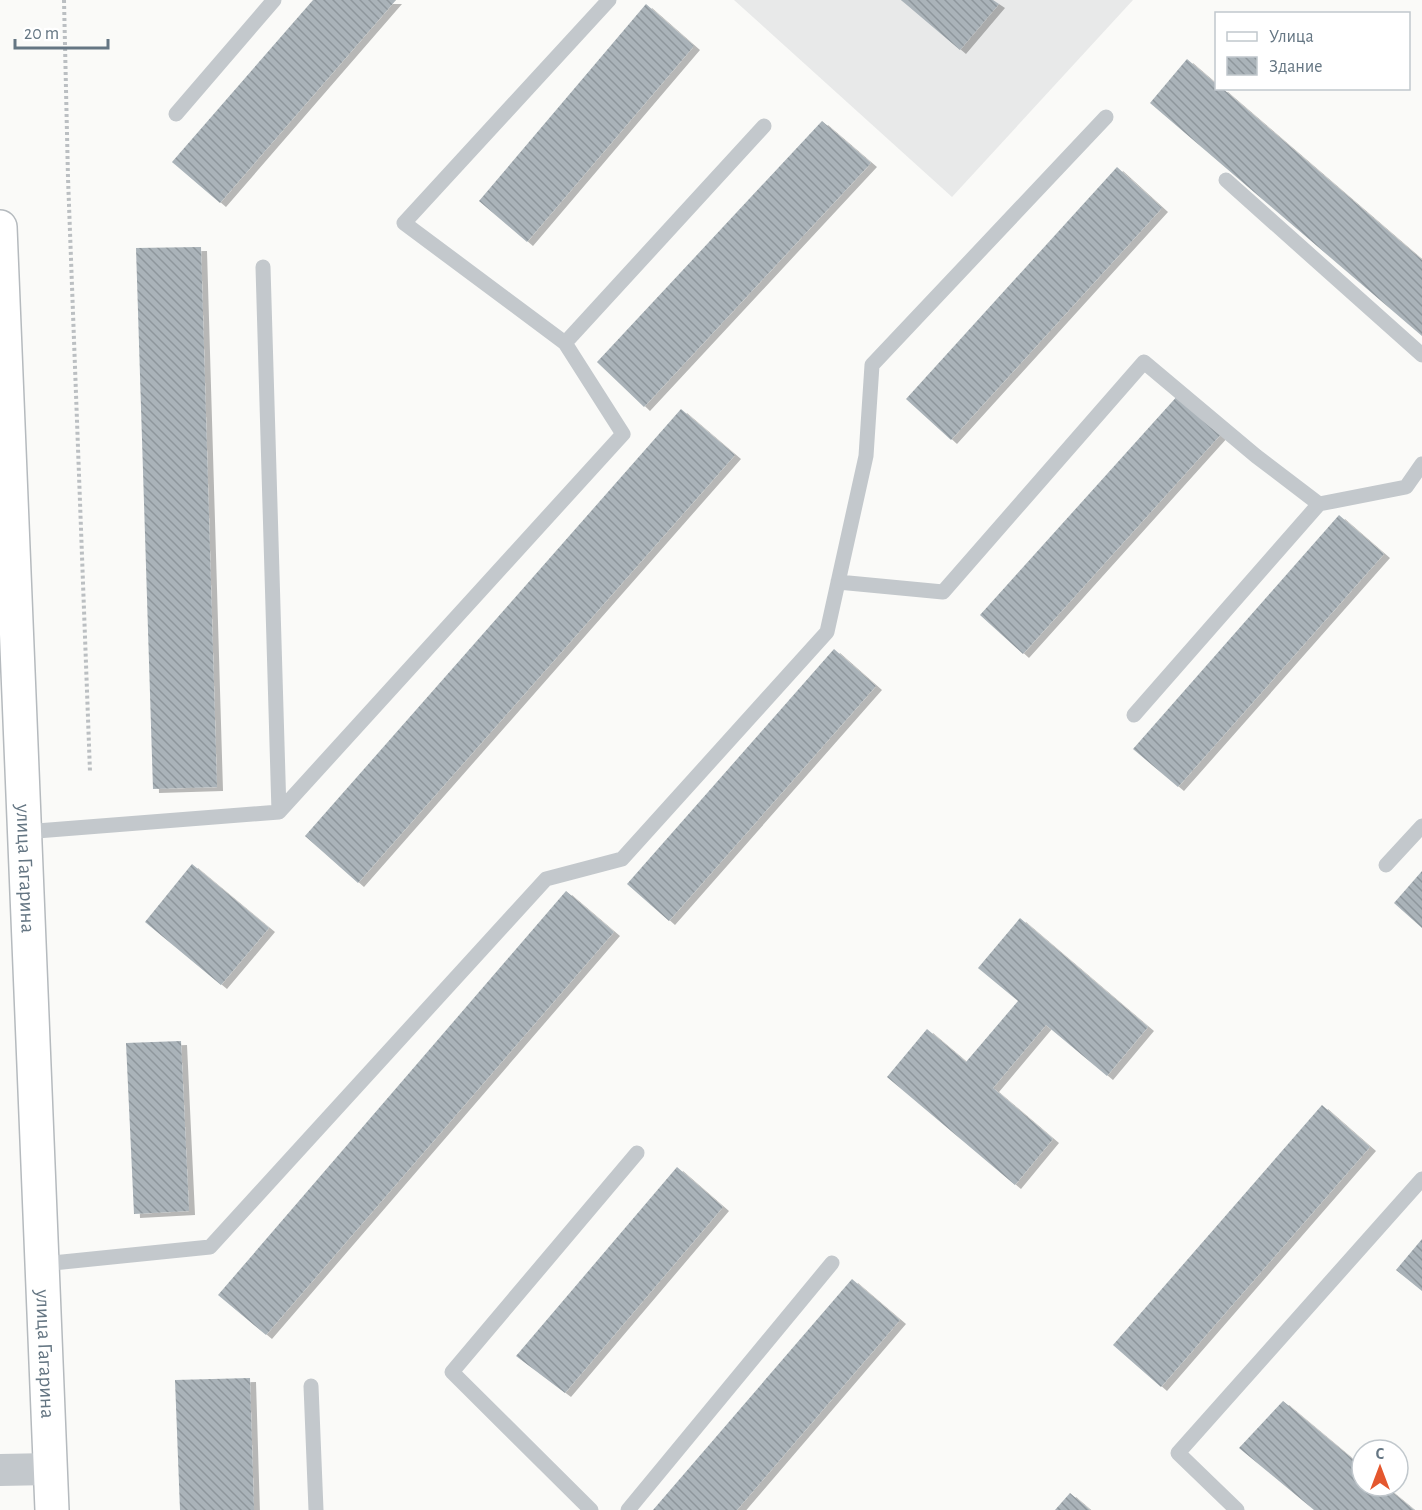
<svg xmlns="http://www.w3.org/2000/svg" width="1422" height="1510" viewBox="0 0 1422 1510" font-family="'Alegreya Sans',sans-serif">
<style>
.built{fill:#e8e9e9}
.building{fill:url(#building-back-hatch);filter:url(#shadow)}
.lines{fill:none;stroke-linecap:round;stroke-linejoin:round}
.primary-casing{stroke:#b5babe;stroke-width:36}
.path{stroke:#bbbfc2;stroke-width:4;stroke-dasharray:3 3;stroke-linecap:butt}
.service{stroke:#c3c8cc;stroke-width:15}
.minor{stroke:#c3c8cc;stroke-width:32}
.primary{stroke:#fff;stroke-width:33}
.labels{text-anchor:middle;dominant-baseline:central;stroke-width:6;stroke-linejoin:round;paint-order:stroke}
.street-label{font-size:21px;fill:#657683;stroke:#fff}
</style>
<defs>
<pattern id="building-back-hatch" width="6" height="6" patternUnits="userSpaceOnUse" patternTransform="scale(1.5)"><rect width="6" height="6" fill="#aab3b9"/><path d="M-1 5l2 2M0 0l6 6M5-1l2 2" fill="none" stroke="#8e969c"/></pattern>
<filter id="shadow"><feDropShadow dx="6" dy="4" stdDeviation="0" flood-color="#0004"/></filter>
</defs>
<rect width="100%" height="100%" fill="#fafaf8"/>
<path class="built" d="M734,0H1133L952,197Z"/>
<path class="building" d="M313,0H396L220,203L172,162Z
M901,0H993L999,4L960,50Z
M646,4L694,46L527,242L479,201Z
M1187,59L1216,84V88H1222L1422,260V336L1150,103Z
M822,121L871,163L644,407L597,362Z
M1117,167L1162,208L951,440L906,399Z
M201,247L217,787L153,789L136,248Z
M1180,393L1223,432L1023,654L980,615Z
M681,409L735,455L358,883L305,836Z
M1339,515L1384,554L1178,787L1133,749Z
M834,649L876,686L669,921L627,884Z
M192,864L269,928L221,985L145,922Z
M1422,871V928L1394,903Z
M566,891L614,932L266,1335L218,1295Z
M1020,918L1148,1027L1107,1076L1046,1025L993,1088L1053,1139L1015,1185L887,1077L927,1029L966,1062L1018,1001L978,968Z
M181,1041L189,1211L134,1214L126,1043Z
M1322,1105L1370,1147L1161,1387L1113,1345Z
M677,1167L723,1207L565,1393L516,1356Z
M1422,1239V1291L1396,1270Z
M852,1279L900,1320L737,1510H653Z
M250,1378L254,1510H180L175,1380Z
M1283,1401L1362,1467V1486H1385L1414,1510H1314L1239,1448Z
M1070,1493L1090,1510H1055Z"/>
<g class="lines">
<g class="primary-casing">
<g id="primary">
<path id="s1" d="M0,227L52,1510"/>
</g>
</g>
<path class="path" d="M64,0L68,178L90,772"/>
<path class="service" d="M176,114L274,0
M1226,180L1422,355
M565,343L764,126
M838,582L943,592L1144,362L1256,456L1319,504
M1134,715L1319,504L1406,487L1422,464
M279,812L623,434L565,343L404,223L609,0
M24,832L279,812L263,267
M1386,865L1422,826
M43,1264L210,1247L546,879L622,859L827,632L866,456L872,365L1106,117
M311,1386L316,1510
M591,1510L452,1372L637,1153
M628,1510L832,1263
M1237,1510L1178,1453L1422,1179"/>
<path class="minor" d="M0,1470L50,1469"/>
<use href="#primary" class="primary"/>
</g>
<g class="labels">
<g class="street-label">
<text stroke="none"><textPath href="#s1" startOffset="642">улица Гагарина</textPath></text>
<text stroke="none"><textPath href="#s1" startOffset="1128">улица Гагарина</textPath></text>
</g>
</g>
<rect x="1215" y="12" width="195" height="78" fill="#ffffff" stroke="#c1c8cd" stroke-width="1.5"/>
<rect x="1227" y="32" width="30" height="9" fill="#ffffff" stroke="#c1c8cd" stroke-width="1.5"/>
<text x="1269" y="42" font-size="18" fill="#657683">Улица</text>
<rect x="1227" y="57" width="30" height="18" fill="url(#building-back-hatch)" stroke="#c1c8cd" stroke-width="1.5"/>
<text x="1269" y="72" font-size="18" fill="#657683">Здание</text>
<g transform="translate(1380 1468)"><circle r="28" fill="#ffffff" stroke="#c1c8cd" stroke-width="1.5"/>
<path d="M0-4.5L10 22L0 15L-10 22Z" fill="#e4572e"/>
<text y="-9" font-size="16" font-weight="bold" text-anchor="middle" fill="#657683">С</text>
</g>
<path d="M15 39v9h93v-9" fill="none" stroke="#657683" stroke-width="3"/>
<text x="24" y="39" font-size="18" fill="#657683" stroke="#ffffff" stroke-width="4.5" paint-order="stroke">20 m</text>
</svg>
